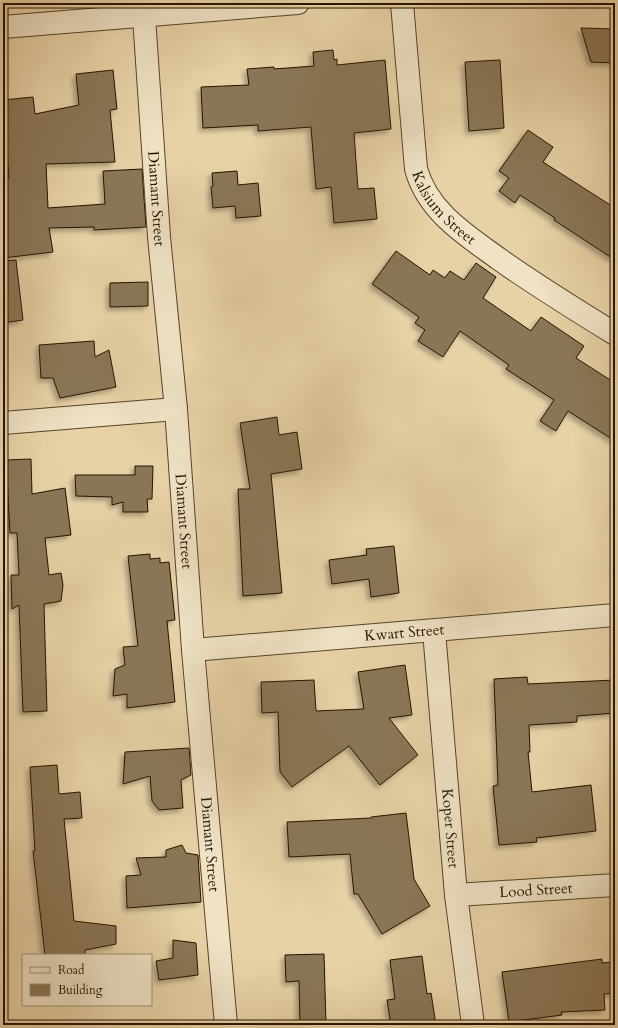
<svg xmlns="http://www.w3.org/2000/svg" width="618" height="1028" viewBox="0 0 618 1028" font-family="Cardo,serif">
<style>
.building{fill:#8a7656;stroke:#261300;filter:url(#shadow)}
.lines{fill:none;stroke-linecap:round;stroke-linejoin:round}
.minor-casing{stroke:#56432a;stroke-width:24}
.minor{stroke:#efe2c5;stroke-width:22}
.labels{text-anchor:middle;dominant-baseline:central;stroke-width:3;stroke-linejoin:round;paint-order:stroke}
.street-label{font-size:15px;fill:#261300;stroke:#efe2c5}
</style>
<defs>
<filter id="shadow"><feDropShadow dx="-3.5" dy="3.5" stdDeviation="2" flood-color="#0004"/></filter>
</defs>
<rect width="100%" height="100%" fill="#e7d2a6"/>
<filter id="stains"><feTurbulence type="fractalNoise" baseFrequency=".005" numOctaves="4"/><feColorMatrix values="0 0 0 0 .2 0 0 0 0 .09 0 0 0 0 .02 0 0 0 .5 -.17"/></filter>
<radialGradient id="worn" r=".72"><stop offset=".6" stop-color="#630" stop-opacity="0"/><stop offset="1" stop-color="#630" stop-opacity=".3"/></radialGradient>
<path class="building" d="M581,28L615,29V63L591,62Z
M333,50L334,60L337,59V65L385,60L391,129L354,133L358,189L374,188L377,219L334,223L331,187L316,189L311,127L258,131V125L203,128L201,87L249,85L247,69L274,67V69L314,66L313,52Z
M500,60L504,128L469,131L465,62Z
M113,70L117,109L110,110L115,162L46,164L48,208L105,204L103,171L142,169L146,227L94,230V227L49,228L53,252L3,258V179L9,178L5,131H3V100L33,97L35,114L79,105L76,74Z
M528,130L553,147L543,162L615,208V260L554,220L555,218L520,195L515,203L499,191L509,178L499,171Z
M237,171L238,185L258,183L261,216L236,218L235,206L213,208L211,187L213,186L212,173Z
M396,251L430,275L433,270L445,278L450,271L464,280L476,263L496,277L483,298L531,331L541,317L584,346L576,358L615,383V441L568,411L556,431L540,421L554,400L506,369L509,365L460,331L443,357L418,341L425,330L415,323L419,317L372,284Z
M16,260L23,320L3,323V261Z
M148,282V306L110,307V283Z
M94,341L95,357L109,350L116,387L60,398L53,378H41L39,345Z
M277,417L279,435L297,432L302,469L271,474L282,593L243,596L238,489H250L240,423Z
M31,459L32,494L65,488L71,535L45,538L49,575L61,573L63,585L61,601L44,604L47,711L23,712L19,605L12,609L11,575H19L17,533H10L6,460Z
M135,466H153L152,499H147L148,512H123V502L112,505V497L76,496L75,475H135Z
M394,546L399,593L371,597L369,579L332,584L329,560L367,555L366,549Z
M150,554V559L160,558V563L169,562L175,620L167,621L175,702L127,708V694L113,696L115,669L125,665L123,647L138,646L128,556Z
M405,665L412,715L389,718L418,755L380,785L349,746L292,787L280,772L278,712L262,713L261,682L314,680L316,711L364,709L358,672Z
M527,677L528,684L615,680V713L577,716V722L529,725L530,752H528L532,792L591,785L596,831L536,838L537,842L499,845L493,786L498,785L494,679Z
M189,748L191,775L181,780L183,808L159,810L152,801L150,776L123,784L125,752Z
M57,765L59,794L80,792L82,818L64,819L74,921L116,926V944L85,950V955H45L33,851H35L30,767Z
M406,813L414,879L430,906L382,934L358,894H354L350,854L289,857L287,822L371,818V817Z
M182,845L186,853L198,855L201,902L127,908L126,876L141,875L136,858L166,857V850Z
M173,940L196,943L198,975L159,980L156,961L173,958Z
M324,954L326,1025H300L299,981L286,982L285,955Z
M422,956L427,994L431,993L436,1025H391L387,1000L395,999L390,960Z
M602,959V963L613,962L615,993L604,994L605,1010L561,1012L562,1015L509,1022L502,972Z"/>
<g class="lines">
<g class="minor-casing">
<g id="minor">
<path id="s1" d="M402,3L416,169C428,212 466,235 499,259C537,286 576,310 615,334"/>
<path id="s2" d="M144,17L159,237L176,409L193,650L226,1025"/>
<path d="M3,27L298,3"/>
<path d="M3,423L176,409"/>
<path id="s3" d="M434,631L456,895L473,1025"/>
<path id="s4" d="M193,650L615,615"/>
<path id="s5" d="M456,895L615,885"/>
</g>
</g>
<use href="#minor" class="minor"/>
</g>
<g class="labels">
<g class="street-label">
<text stroke="none"><textPath href="#s2" startOffset="182">Diamant Street</textPath></text>
<text stroke="none"><textPath href="#s1" startOffset="215">Kalsium Street</textPath></text>
<text stroke="none"><textPath href="#s2" startOffset="506">Diamant Street</textPath></text>
<text stroke="none"><textPath href="#s4" startOffset="212">Kwart Street</textPath></text>
<text stroke="none"><textPath href="#s3" startOffset="198">Koper Street</textPath></text>
<text stroke="none"><textPath href="#s2" startOffset="830">Diamant Street</textPath></text>
<text stroke="none"><textPath href="#s5" startOffset="80">Lood Street</textPath></text>
</g>
</g>
<rect width="618" height="1028" fill="none" stroke="#e7d2a6" stroke-width="16"/>
<rect x="4" y="4" width="610" height="1020" fill="none" stroke="#261300" stroke-width="2"/>
<rect x="8" y="8" width="602" height="1012" fill="none" stroke="#261300"/>
<rect x="22" y="954" width="130" height="52" fill="#efe2c5" stroke="#9f8f76"/>
<rect x="30" y="967" width="20" height="6" fill="#efe2c5" stroke="#9f8f76"/>
<text x="58" y="974" font-size="12" fill="#261300">Road</text>
<rect x="30" y="984" width="20" height="12" fill="#8a7656" stroke="#9f8f76"/>
<text x="58" y="994" font-size="12" fill="#261300">Building</text>
<rect width="100%" height="100%" filter="url(#stains)"/>
<rect width="100%" height="100%" fill="url(#worn)"/>
</svg>
